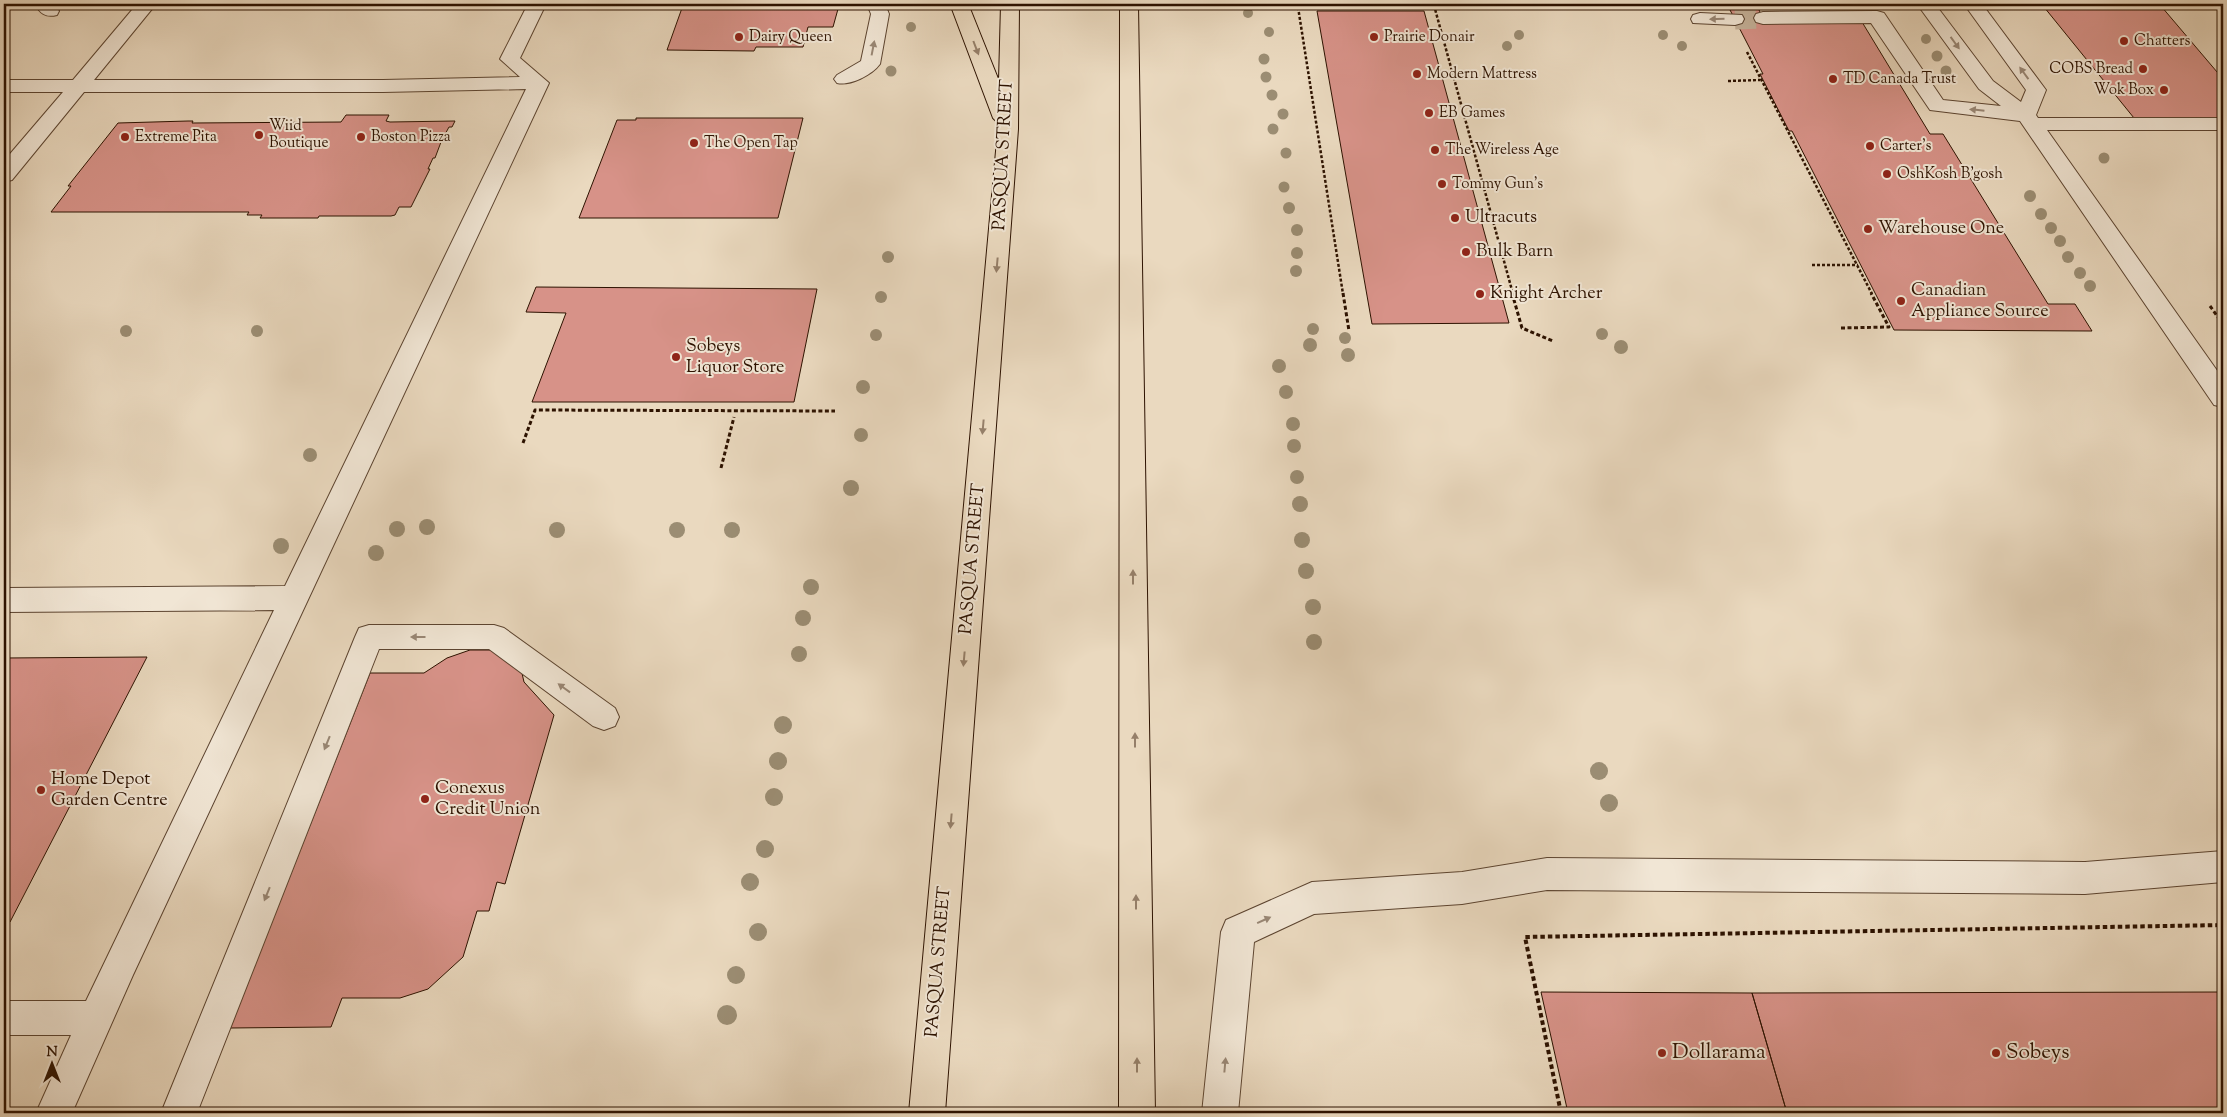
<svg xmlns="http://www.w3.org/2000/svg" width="2227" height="1117" viewBox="0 0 2227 1117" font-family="'Sorts Mill Goudy',serif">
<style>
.building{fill:#d79288;stroke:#2d1200}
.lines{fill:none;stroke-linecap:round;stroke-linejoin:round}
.minor-tunnel{stroke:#c4b199;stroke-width:21;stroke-dasharray:21 11;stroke-linecap:butt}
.minor-casing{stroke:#5c4430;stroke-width:2}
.major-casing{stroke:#2d1200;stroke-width:2}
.path-far2{stroke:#2d1200;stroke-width:2.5;stroke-dasharray:3 2;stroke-linecap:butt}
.path-far1{stroke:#2d1200;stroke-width:3;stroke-dasharray:4 2.5;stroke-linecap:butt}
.path{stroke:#2d1200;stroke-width:4;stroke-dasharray:4.5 3;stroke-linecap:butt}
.minor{fill:#f1e6d5;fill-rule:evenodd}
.major{fill:#ead9bf;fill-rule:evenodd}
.tree{fill:#9b8d73}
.oneway{fill:#998775}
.oneway2{fill:#957f69}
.poi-dot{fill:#8f2418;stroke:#f1e6d5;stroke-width:2}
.labels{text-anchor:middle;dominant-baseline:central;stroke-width:4;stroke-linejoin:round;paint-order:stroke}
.far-poi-label{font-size:15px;fill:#2d1200;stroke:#f1e6d5;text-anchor:start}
.street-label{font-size:18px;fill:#2d1200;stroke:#f1e6d5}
.poi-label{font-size:18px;fill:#2d1200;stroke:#f1e6d5;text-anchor:start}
.near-poi-label{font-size:21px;fill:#2d1200;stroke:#f1e6d5;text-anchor:start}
</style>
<rect width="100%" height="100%" fill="#ead9bf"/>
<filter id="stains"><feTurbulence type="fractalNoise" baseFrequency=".004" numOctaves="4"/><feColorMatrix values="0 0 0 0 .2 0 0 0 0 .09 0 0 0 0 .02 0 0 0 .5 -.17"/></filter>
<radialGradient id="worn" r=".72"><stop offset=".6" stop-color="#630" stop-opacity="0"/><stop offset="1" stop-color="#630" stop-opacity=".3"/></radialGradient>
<path class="building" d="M2161,6L2223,79V119L2134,118L2044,7Z
M682,8H761L838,9L833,27H808L803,47H756L754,51L667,50Z
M1729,8H1758L1765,22H1862L1930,134H1943L2048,304H2075L2092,331L1894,330L1792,131H1789L1760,74H1763Z
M1317,11H1424L1509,323L1372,324Z
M346,115H389L386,121L390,122L455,121L452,127H449L443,138H446L441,142L435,158H433L428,169H430L411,207H399L395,215L391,216H319L318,218H260L262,215H247L249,212H51L71,186H68L118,123L188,121H193L192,123L341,122Z
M636,118H803L778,218H579L617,120H636Z
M536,287L817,289L794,402H532L566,313L526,312Z
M470,650H493L521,669L524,682L554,715L505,884L497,882L489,911H477L463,957L428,989L400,998H342L331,1027L230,1028L370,673H424L447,658Z
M147,657L10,922H4V658Z
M1541,992L1752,993L1787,1113H1568Z
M2223,992V1113H1787L1752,993Z"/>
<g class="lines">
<path class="minor-tunnel" d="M1735,19L1763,18"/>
<g class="minor-casing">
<path id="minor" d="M35,4H54L59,11L57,15C45,18 40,13 35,4Z
M137,4H156L94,80H383L520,77L500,59L528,4H546L520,58L549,83L133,975L72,1113H36L71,1035H4V1001H86L274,610L4,612V588L285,586L526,89L383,92H84L12,180L4,182V161L63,92H4V80H73Z
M867,4H885L889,14L880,64C872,75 850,86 837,83L834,79L837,75L861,61L871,14Z
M1917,4H1935L1993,81L2021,102L2026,90L1964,4H1982L2046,90L2036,115L2038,118H2223V130H2047L2223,379V407L2214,405L2020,121L1930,110L1871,23L1763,24L1756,22L1754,18L1756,14L1763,12L1877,11L1884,13L1943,100L2001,106L1979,89Z
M1700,13L1742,15L1744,19L1742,23L1735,25L1693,23L1691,19L1693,15Z
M369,625H494L504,628L615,708L619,717L615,726L604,730L593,726L489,649H379L197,1113H161L355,637L359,628Z
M2223,851V882L2085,894L1547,890L1462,904L1314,914L1254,942L1238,1113H1202L1221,932L1226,920L1312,882L1462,872L1547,858L2085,862Z"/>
</g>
<g class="major-casing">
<path id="major" d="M948,4H968L969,6L999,81L1001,4H1019L1018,129L945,1113H909L998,129V123L993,118L952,9Z
M1120,4H1138L1155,1113H1119Z"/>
</g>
<path class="path-far2" d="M1298,7L1343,294
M1454,7L1435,9L1513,294
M1747,52L1872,294
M1728,81L1760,80
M1812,265H1858
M1513,294H1539"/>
<path class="path-far1" d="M1343,293L1349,331
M1512,293L1522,328L1553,341
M1513,294H1539
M2210,306L2223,324
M1841,328L1889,327L1871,293
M523,443L535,410L835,411
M721,468L734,417"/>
<path class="path" d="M1561,1113L1525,937L2223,925"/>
<use href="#minor" class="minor"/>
<use href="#major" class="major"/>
</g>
<g class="tree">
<circle cx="1248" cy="13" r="5"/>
<circle cx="911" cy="27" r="5"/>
<circle cx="1269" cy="32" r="5"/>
<circle cx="1519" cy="35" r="5"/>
<circle cx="1663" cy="35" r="5"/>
<circle cx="1926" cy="39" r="5"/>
<circle cx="1507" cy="46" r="5"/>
<circle cx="1682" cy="46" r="5"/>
<circle cx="1937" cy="56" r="5.5"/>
<circle cx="1264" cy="59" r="5.5"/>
<circle cx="891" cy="71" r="5.5"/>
<circle cx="1946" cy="71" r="5.5"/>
<circle cx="1266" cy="77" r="5.5"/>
<circle cx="1272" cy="95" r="5.5"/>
<circle cx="1283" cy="114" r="5.5"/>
<circle cx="1273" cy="129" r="5.5"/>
<circle cx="1286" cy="153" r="5.5"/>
<circle cx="2104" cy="158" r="5.5"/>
<circle cx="1284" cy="187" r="5.5"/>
<circle cx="2030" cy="196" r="6"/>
<circle cx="1289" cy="208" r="6"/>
<circle cx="2041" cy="214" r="6"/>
<circle cx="2051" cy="228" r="6"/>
<circle cx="1297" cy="230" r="6"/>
<circle cx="2060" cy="241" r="6"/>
<circle cx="1297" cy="253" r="6"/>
<circle cx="888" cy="257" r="6"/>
<circle cx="2068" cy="257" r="6"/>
<circle cx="1296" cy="271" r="6"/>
<circle cx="2080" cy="273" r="6"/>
<circle cx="2090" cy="286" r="6"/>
<circle cx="881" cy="297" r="6"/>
<circle cx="1313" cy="329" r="6"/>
<circle cx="126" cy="331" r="6"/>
<circle cx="257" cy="331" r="6"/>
<circle cx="1602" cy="334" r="6"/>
<circle cx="876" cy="335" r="6"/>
<circle cx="1345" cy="338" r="6"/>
<circle cx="1310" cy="345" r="7"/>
<circle cx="1621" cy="347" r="7"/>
<circle cx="1348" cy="355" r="7"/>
<circle cx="1279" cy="366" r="7"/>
<circle cx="863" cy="387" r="7"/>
<circle cx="1286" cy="392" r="7"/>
<circle cx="1293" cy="424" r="7"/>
<circle cx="861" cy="435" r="7"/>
<circle cx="1294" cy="446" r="7"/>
<circle cx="310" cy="455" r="7"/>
<circle cx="1297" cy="477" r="7"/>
<circle cx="851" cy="488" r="8"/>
<circle cx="1300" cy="504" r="8"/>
<circle cx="427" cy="527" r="8"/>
<circle cx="397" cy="529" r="8"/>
<circle cx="557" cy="530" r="8"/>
<circle cx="677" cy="530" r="8"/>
<circle cx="732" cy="530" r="8"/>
<circle cx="1302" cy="540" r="8"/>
<circle cx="281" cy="546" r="8"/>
<circle cx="376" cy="553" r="8"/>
<circle cx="1306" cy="571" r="8"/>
<circle cx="811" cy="587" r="8"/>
<circle cx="1313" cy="607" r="8"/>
<circle cx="803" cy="618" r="8"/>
<circle cx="1314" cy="642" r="8"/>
<circle cx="799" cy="654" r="8"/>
<circle cx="783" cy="725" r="9"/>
<circle cx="778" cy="761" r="9"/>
<circle cx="1599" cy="771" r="9"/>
<circle cx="774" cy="797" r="9"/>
<circle cx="1609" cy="803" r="9"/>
<circle cx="765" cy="849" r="9"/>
<circle cx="750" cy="882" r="9"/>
<circle cx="758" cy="932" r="9"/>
<circle cx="736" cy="975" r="9"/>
<circle cx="727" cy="1015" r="10"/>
</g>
<defs><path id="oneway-solid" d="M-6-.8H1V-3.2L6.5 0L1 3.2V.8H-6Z" transform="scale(1.25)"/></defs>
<g class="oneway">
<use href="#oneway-solid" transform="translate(1717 19) rotate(179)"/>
<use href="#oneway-solid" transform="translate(1955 43) rotate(54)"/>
<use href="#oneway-solid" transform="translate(873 48) rotate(-79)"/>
<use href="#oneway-solid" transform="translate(2024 73) rotate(-126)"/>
<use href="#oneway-solid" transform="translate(1977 110) rotate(-174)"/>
<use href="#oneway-solid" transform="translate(418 637) rotate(180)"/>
<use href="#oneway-solid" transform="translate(564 688) rotate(-144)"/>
<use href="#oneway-solid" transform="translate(327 743) rotate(112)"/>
<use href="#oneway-solid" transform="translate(267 894) rotate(112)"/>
<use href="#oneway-solid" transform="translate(1264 920) rotate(-24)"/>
<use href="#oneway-solid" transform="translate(1225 1065) rotate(-85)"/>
</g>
<g class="oneway2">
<use href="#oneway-solid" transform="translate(976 48) rotate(69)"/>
<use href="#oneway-solid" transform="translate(997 265) rotate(95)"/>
<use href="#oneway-solid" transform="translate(983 427) rotate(95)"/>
<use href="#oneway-solid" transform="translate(1133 577) rotate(-90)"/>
<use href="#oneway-solid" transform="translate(964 659) rotate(95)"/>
<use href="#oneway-solid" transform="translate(1135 740) rotate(-90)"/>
<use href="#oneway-solid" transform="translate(951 821) rotate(95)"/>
<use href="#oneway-solid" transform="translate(1136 902) rotate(-90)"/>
<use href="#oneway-solid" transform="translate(1137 1065) rotate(-90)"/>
</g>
<g class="poi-dot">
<circle cx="739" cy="37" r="5"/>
<circle cx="1374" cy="37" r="5"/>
<circle cx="2124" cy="41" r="5"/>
<circle cx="2143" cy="69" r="5"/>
<circle cx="1417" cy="74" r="5"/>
<circle cx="1833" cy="79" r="5"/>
<circle cx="2164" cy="90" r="5"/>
<circle cx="1429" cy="113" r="5"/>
<circle cx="259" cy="135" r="5"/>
<circle cx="125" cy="137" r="5"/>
<circle cx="361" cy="137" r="5"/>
<circle cx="694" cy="143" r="5"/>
<circle cx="1870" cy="146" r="5"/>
<circle cx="1435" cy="150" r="5"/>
<circle cx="1887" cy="174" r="5"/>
<circle cx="1442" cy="184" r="5"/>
<circle cx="1455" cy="218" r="5"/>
<circle cx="1868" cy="229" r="5"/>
<circle cx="1466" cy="252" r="5"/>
<circle cx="1480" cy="294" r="5"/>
<circle cx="1901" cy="301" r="5"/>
<circle cx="676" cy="357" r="5"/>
<circle cx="41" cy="790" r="5"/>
<circle cx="425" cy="799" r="5"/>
<circle cx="1662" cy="1053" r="5"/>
<circle cx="1996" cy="1053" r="5"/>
</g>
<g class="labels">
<g class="far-poi-label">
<text x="749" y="37">Dairy Queen</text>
<text x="1384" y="37">Prairie Donair</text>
<text x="2134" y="41">Chatters</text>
<text x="2133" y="69" text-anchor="end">COBS Bread</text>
<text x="1427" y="74">Modern Mattress</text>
<text x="1843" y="79">TD Canada Trust</text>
<text x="2154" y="90" text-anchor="end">Wok Box</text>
<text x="1439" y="113">EB Games</text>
<text x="269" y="126">Wiid<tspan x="269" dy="17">Boutique</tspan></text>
<text x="135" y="137">Extreme Pita</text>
<text x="371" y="137">Boston Pizza</text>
<text x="704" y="143">The Open Tap</text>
<text x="1880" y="146">Carter's</text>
<text x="1445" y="150">The Wireless Age</text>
<text x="1897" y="174">OshKosh B'gosh</text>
<text x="1452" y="184">Tommy Gun's</text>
</g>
<g class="street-label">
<text transform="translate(1004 155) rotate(-87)">PASQUA STREET</text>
<text transform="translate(973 559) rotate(-85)">PASQUA STREET</text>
<text transform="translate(939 962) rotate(-85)">PASQUA STREET</text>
</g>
<g class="poi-label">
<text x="1465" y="218">Ultracuts</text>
<text x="1878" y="229">Warehouse One</text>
<text x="1476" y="252">Bulk Barn</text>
<text x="1911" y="291">Canadian<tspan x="1911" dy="21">Appliance Source</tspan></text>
<text x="1490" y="294">Knight Archer</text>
<text x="686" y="347">Sobeys<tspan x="686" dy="21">Liquor Store</tspan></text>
<text x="51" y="780">Home Depot<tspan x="51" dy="21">Garden Centre</tspan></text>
<text x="435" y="789">Conexus<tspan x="435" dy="21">Credit Union</tspan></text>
</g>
<g class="near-poi-label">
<text x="1672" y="1053">Dollarama</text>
<text x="2006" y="1053">Sobeys</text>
</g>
</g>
<rect width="2227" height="1117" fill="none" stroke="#ead9bf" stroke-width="20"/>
<rect x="5" y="5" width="2217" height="1107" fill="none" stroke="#2d1200" stroke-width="2.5"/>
<rect x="10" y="10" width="2207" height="1097" fill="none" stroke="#2d1200"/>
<g transform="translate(52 1064)" stroke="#f1e6d5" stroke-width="4" paint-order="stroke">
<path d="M0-4L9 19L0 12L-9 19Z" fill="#2d1200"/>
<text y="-8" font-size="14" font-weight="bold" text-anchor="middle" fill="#2d1200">N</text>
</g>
<rect width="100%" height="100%" filter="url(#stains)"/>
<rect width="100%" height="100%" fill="url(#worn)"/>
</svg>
